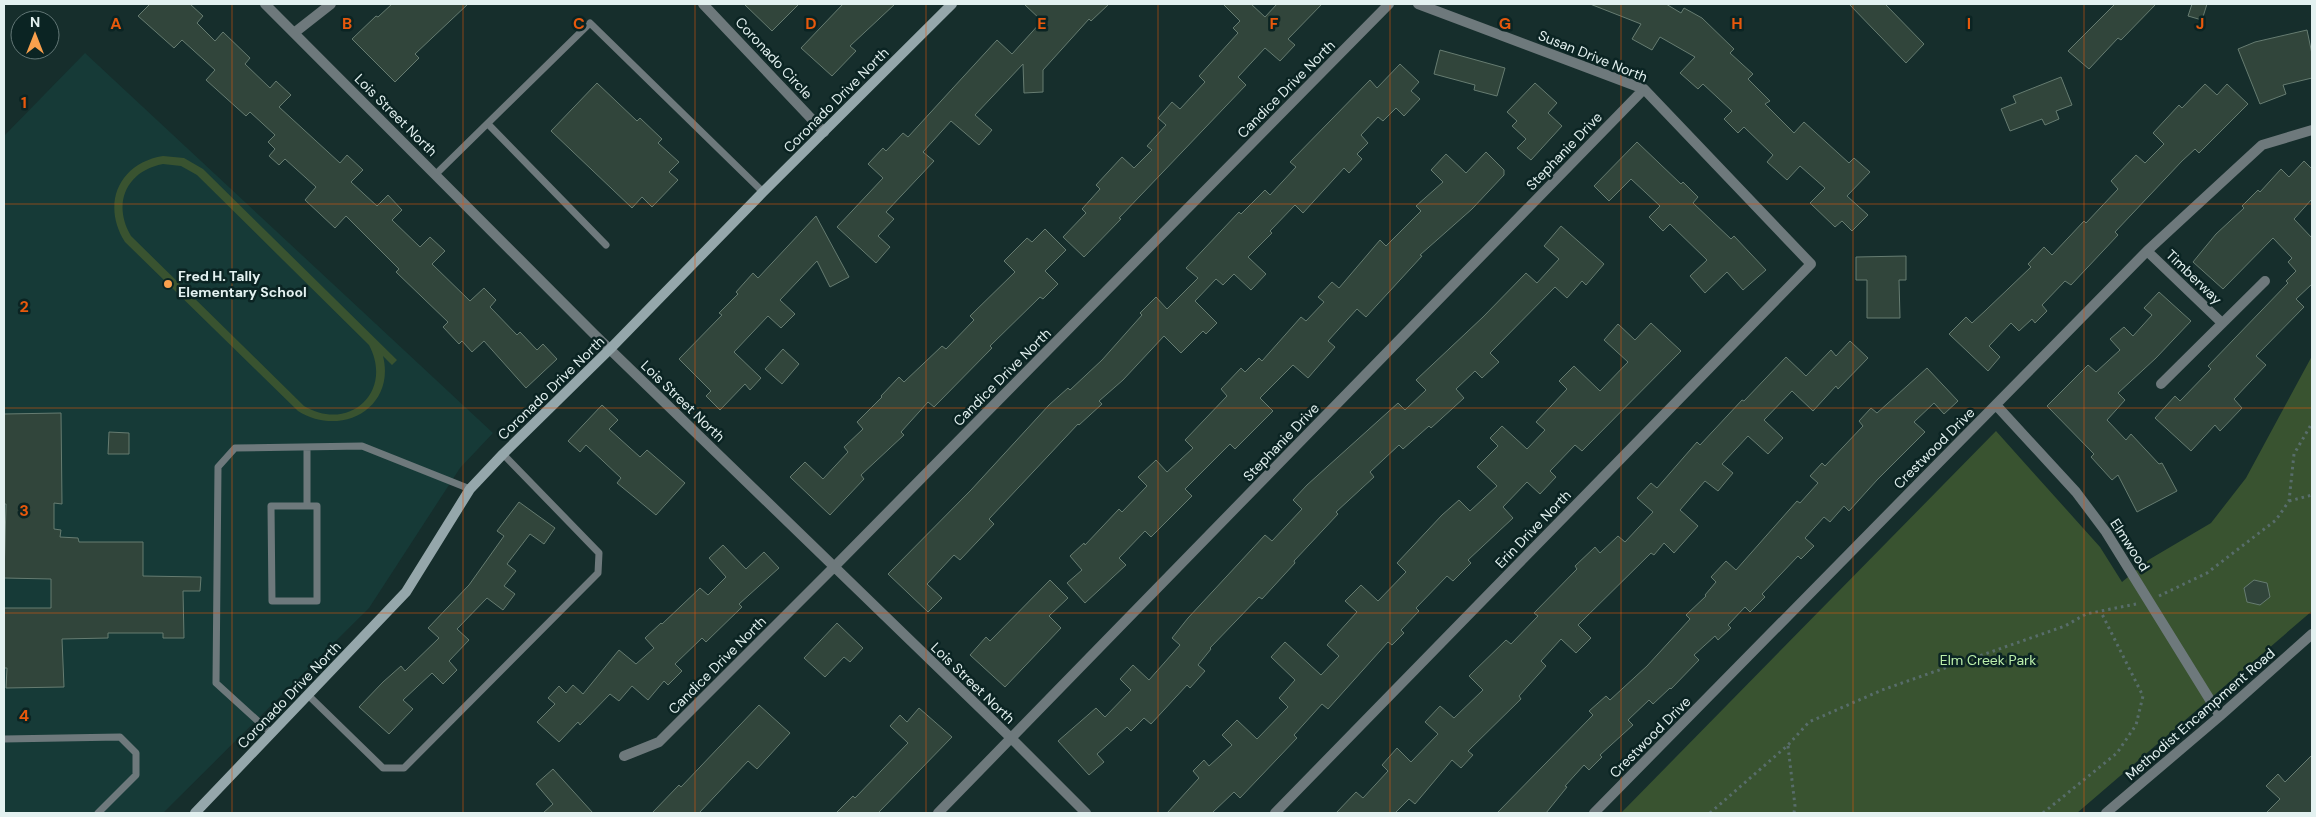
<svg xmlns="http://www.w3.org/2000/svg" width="2316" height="817" viewBox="0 0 2316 817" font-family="'DM Sans',sans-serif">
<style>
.built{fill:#163a37}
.green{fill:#395330;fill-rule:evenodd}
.building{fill:#31453b;stroke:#667c71}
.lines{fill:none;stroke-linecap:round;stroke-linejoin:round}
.path{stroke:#586d6b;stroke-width:3;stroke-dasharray:2.5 4;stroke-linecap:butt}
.lane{stroke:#6e797c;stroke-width:7}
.street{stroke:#6e797c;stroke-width:10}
.secondary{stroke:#95a7ab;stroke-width:10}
.grid{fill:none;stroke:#e8590c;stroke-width:1;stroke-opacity:0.55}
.poi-dot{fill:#f9a04d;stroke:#0b2423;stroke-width:2}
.labels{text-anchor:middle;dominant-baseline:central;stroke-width:5;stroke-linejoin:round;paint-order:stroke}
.street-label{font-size:14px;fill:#e3f1f0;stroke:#0b2423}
.poi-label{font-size:14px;font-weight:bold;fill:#e3f1f0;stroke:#0b2423;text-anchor:start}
.park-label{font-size:14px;fill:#bcefab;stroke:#0b2423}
.grid-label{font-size:16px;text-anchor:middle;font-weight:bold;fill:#e8590c;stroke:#0b2423;stroke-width:5;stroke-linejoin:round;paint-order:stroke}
</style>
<rect width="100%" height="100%" fill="#162e2c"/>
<path class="built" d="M85,53L493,433L460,468L369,608L163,813H4V136Z"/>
<path class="green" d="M163,156L184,158L203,169L397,360L392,365L383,356C396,408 341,438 298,411L125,242C101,204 119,163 163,156ZM163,164L181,166L197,175L369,345C394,392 349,433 304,406L131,236C112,204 126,171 163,164Z
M2312,356V611L2077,813H1621L1996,431L2100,547L2122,582L2150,559L2211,523L2246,478Z"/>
<path class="building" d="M150,4H190L203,16L197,23L215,41L223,32L250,58L245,64L270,88L276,81L291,95L279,107L340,163L347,155L363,170L351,182L377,206L388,195L402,210L392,220L420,247L430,237L445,251L432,264L470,301L484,288L496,300L490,307L517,335L520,332L537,350L543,344L557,359L526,388L484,341L472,352L462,341L459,344L443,327L448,322L396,272L399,269L346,216L335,228L305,200L316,187L285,159L279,165L269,156L275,149L268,142L275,135L250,112L246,116L206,80L215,70L182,40L174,48L138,16Z
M392,4H468L415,54L419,58L395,82L352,39L376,16L378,17Z
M744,4H799L772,31Z
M843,4H895L850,46L856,51L832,76L801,48Z
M1024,4H1109L1091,21L1089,19L1043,70V92L1024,93L1023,64L975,115L992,130L979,145L951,121L923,152L934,161L886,212L894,219L878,236L890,247L876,263L837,227L883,178L868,164L883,148L886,151L903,133L908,137L997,40L1012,54L1042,21Z
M1223,4H1251L1265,17L1277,4H1322L1288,39L1295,45L1280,61L1265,48L1238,77L1246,85L1119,218L1121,219L1084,257L1063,237L1086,213L1082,209L1100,189L1096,185L1122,157L1134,168L1152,150L1147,146L1166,125L1158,118L1172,102L1180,109L1205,82L1199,76L1238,33L1233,28L1240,21Z
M1590,4H1666L1681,13L1684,8L1702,18L1734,49L1730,53L1753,74L1748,79L1770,101L1765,104L1794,133L1804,122L1849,163L1854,158L1870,172L1847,196L1868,215L1852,231L1842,221L1835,227L1810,203L1825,188L1800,166L1787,180L1767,162L1773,155L1744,127L1738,133L1724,119L1732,111L1703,84L1698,89L1680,73L1695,57L1660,37L1652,50L1632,39L1641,24Z
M1849,4H1885L1924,44L1906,63Z
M2115,4H2156L2121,40L2118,38L2089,69L2068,51Z
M2192,4H2207L2202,20L2188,16Z
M2307,30L2312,54V78L2283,85L2286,94L2260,104L2238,49L2255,42Z
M1440,50L1505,68L1497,96L1474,90L1475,85L1434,74Z
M1400,64L1419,82L1411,91L1420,99L1404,116L1396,108L1383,121L1378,117L1361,135L1368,143L1357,154L1362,159L1349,173L1344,168L1303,213L1295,205L1270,231L1272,233L1248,257L1266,274L1251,290L1234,274L1223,285L1216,279L1195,301L1217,323L1206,334L1203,331L1181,353L1164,336L1123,380L1099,401L1102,404L1079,425L1078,424L989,519L994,524L960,560L954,555L927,584L942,598L928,612L888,574L971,490L1049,405L1068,388L1070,390L1102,360L1142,315L1140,313L1156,297L1167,309L1198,278L1186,268L1239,212L1241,214L1265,190L1270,195L1296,167L1290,162L1370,80L1377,88Z
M2061,77L2072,105L2056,111L2059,119L2045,125L2042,119L2010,131L2001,109L2016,103L2013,96Z
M597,83L637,121L640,118L662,139L658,143L679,162L669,172L678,180L652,207L642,197L632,208L551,131Z
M1535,83L1557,103L1548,113L1562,126L1531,160L1517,148L1526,139L1512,126L1517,121L1507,112Z
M2205,84L2217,95L2227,84L2248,104L2199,153L2195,149L2182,161L2115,232L2118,235L2071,285L2065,281L2042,305L2047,311L2035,323L2032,319L2019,331L2011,323L1989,346L2000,357L1988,371L1949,334L1966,317L1972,323L1986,310L2031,267L2028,264L2044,247L2052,255L2084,221L2086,223L2118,189L2111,181L2136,155L2145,163L2164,144L2153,133L2179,105L2182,108Z
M1637,142L1681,184L1683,182L1698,197L1693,203L1731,239L1734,236L1766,270L1743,290L1727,272L1705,293L1690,276L1707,260L1670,224L1663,231L1649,217L1660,206L1631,179L1609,201L1594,186Z
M1486,152L1504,170V175L1472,209L1420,255L1422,256L1366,317L1357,309L1328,341L1335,347L1308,378L1293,365L1260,398L1273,411L1235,449L1230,444L1185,489L1192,496L1151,537L1145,531L1119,558L1126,565L1085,603L1067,583L1082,570L1070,556L1084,543L1085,545L1119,509L1122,512L1147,486L1138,477L1156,460L1167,472L1193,448L1185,440L1227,396L1221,389L1241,368L1245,372L1259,358L1262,361L1301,317L1306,321L1324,302L1318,297L1332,282L1339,288L1380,240L1386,246L1421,211L1416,206L1443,182L1431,170L1446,154L1466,173Z
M2304,161L2312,169V199L2294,219L2312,238V284L2296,299L2304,307L2256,356L2266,365L2234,399L2242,408L2220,431L2215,425L2191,451L2155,418L2175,396L2180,401L2211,369L2208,366L2288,283L2286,281L2296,271L2288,262L2292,258L2273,238L2223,289L2193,262L2216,234L2244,208L2242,206L2258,190L2260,192L2281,169L2289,177Z
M816,216L849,277L830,287L817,261L780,300L795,314L781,328L768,316L734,352L761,378L750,390L745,384L720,410L706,396L711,391L679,359L722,315L719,313L738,294L736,292L753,273L758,278Z
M1561,226L1604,264L1586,285L1582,281L1567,298L1555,287L1490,353L1499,362L1482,378L1475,371L1456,389L1464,398L1431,428L1429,426L1403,449L1399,445L1370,472L1374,477L1336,512L1338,514L1294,561L1295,563L1262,599L1259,597L1210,648L1211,649L1198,665L1205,671L1190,688L1187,685L1151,724L1144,718L1131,731L1127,727L1097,754L1104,762L1089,775L1058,741L1096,708L1105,717L1131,690L1120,679L1133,665L1149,680L1180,645L1172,638L1188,618L1265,535L1272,541L1302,509L1293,500L1307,485L1398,403L1405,410L1426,390L1416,380L1483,317L1526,273L1537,283L1559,259L1544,246Z
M1045,229L1066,250L1045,271L1058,284L1043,299L1040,297L990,346L992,348L934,407L928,402L901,432L904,435L861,475L864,479L830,515L790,477L805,462L823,479L848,452L844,447L863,429L857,422L882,397L881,396L899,377L904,382L942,346L946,349L974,320L970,316L1015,272L1004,261L1027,238L1032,242Z
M1906,256V280H1899L1900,318H1867V280H1856V257Z
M2159,292L2191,321L2156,358L2118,393L2125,400L2107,420L2126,440L2131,434L2159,464L2162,463L2177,491L2137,512L2118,475L2112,480L2091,457L2094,454L2047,406L2088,365L2096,372L2120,350L2110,339L2124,327L2133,336L2152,315L2144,308Z
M1651,323L1681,351L1582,451L1575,445L1550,471L1556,477L1540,494L1527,482L1503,507L1513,518L1468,560L1471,563L1453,581L1447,576L1416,608L1419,611L1401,630L1404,633L1392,645L1388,642L1328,709L1322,704L1294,735L1297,738L1240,798L1234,792L1212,813H1167L1199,778L1193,771L1204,760L1209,766L1232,745L1222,735L1237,720L1257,739L1288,707L1279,698L1295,680L1271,657L1285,642L1321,675L1339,656L1327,645L1357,612L1345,601L1361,585L1378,601L1406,572L1397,563L1442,515L1459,500L1470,511L1497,486L1477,467L1498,446L1490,438L1502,426L1527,449L1545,430L1536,422L1567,389L1559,381L1574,366L1600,391L1628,362L1604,340L1618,324L1635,340Z
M1850,341L1868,358L1838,389L1836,386L1813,411L1792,391L1764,420L1783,438L1768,454L1748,436L1722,464L1733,473L1718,491L1705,481L1680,510L1698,526L1674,553L1664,543L1654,555L1651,553L1578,625L1591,638L1576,653L1561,639L1541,661L1546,666L1519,696L1521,699L1468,751L1473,755L1461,768L1452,760L1415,804L1409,799L1395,813H1336L1356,792L1363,798L1388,771L1382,765L1397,748L1411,762L1438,734L1425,722L1440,706L1454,718L1483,690L1469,676L1506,640L1511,644L1538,616L1534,613L1577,569L1575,566L1595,547L1600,553L1618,536L1625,542L1653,512L1637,498L1651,483L1657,488L1697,442L1700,445L1742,400L1744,401L1786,357L1806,376L1831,350L1836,356Z
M783,349L799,364L782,384L765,369Z
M1927,368L1958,401L1944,414L1934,403L1914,422L1925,432L1877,480L1849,511L1844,506L1830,522L1824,517L1805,538L1814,546L1801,559L1798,556L1762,594L1765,597L1750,612L1745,607L1728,625L1731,628L1718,640L1715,636L1694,655L1699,660L1671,689L1670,688L1653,704L1649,700L1628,720L1633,725L1600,755L1602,757L1589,770L1584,765L1565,786L1567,787L1546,813H1497L1593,715L1589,711L1606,696L1610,700L1647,666L1690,619L1686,615L1706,596L1705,595L1716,582L1711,577L1726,561L1736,570L1797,501L1800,503L1818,483L1810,476L1822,463L1825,466L1863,426L1859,421L1871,408L1877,413Z
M602,405L618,420L609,429L640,457L647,450L685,483L656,515L617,483L621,478L586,445L580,452L568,441Z
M61,413L62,504L54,503V529L61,530L60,537L78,538L79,542H143V576L201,577L200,591H183L184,638H163V633H108V638L62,639L64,687L6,688L7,668H4V608H51V579L4,578L6,504H4V414Z
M109,432L129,433V454H108Z
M519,502L555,528L544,544L530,534L507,564L516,571L504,586L515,594L503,610L487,598L457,629L469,640L449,661L457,670L443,684L432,673L403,700L413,709L389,734L359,707L383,682L401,666L405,671L439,638L428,628L469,585L504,536L497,531Z
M723,545L746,569L764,552L779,568L739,604L742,607L706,642L702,638L675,664L682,671L668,685L664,681L648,700L632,686L619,701L610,694L580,725L578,722L559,742L537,722L555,704L548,698L559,686L566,693L573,685L583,694L619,650L636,664L654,648L645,638L661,623L662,624L700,588L708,595L726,577L709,558Z
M1050,580L1068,598L1049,616L1061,628L1005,687L970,655L986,637L990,641Z
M2254,580L2267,583L2270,597L2260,605L2247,602L2244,588Z
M837,623L863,648L850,662L844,657L825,677L804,658Z
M759,705L790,733L757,769L748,761L699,813H652L679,785L681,787Z
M919,708L952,737L878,813H836L853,796L855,798L908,743L890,726L900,715L907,722Z
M2312,755V813H2266L2280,799L2266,786L2278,774L2285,782Z
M553,769L593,813H543L553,804L536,784Z"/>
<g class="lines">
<path class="path" d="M2289,501L2312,495
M2159,596L2207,573L2276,520L2289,501L2294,454L2312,423
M1788,746L1795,806L1794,813
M1710,813L1788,745L1809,722L1882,690L2065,626L2086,614L2136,604
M2043,813L2117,753L2136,725L2143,696L2101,612"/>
<path class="lane" d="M488,124L606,245
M436,174L590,23L763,192
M271,506H317V601H272Z
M307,506V447
M308,695L383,768H404L598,573L599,553L503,454
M271,733L216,683L218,467L235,448L362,446L470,489
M4,739L120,737L136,753V775L98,813"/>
<path class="street" d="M265,4L594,334L1012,739L1086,813
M703,4L824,132
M294,33L331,4
M2147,251L2222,323
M2161,384L2265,281
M1996,405L2076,492L2106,532L2220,716
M624,756L659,742L834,567L1389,4
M938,813L1644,89
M1275,813L1811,264L1644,89L1418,4
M1594,813L2147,251L2262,145L2312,130
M2106,813L2220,716L2312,634"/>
<path class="secondary" d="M195,813L406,592L470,489L503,454L610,349L763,192L952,4"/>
</g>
<path class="grid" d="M232,4V813M463,4V813M695,4V813M926,4V813M1158,4V813M1390,4V813M1621,4V813M1853,4V813M2084,4V813M4,204H2312M4,408H2312M4,613H2312"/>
<circle class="poi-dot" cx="168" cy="284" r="5"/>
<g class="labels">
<g class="street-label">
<text transform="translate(1593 56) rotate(22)">Susan Drive North</text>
<text transform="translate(774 58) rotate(47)">Coronado Circle</text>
<text transform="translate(1286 89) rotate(-45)">Candice Drive North</text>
<text transform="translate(836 100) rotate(-45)">Coronado Drive North</text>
<text transform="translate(396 115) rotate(45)">Lois Street North</text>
<text transform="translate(1564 151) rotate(-46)">Stephanie Drive</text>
<text transform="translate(2194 277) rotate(44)">Timberway</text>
<text transform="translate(1002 377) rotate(-45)">Candice Drive North</text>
<text transform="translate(551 388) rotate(-44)">Coronado Drive North</text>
<text transform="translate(683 401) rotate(44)">Lois Street North</text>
<text transform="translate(1281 442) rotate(-46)">Stephanie Drive</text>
<text transform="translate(1934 448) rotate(-45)">Crestwood Drive</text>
<text transform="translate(1533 529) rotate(-46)">Erin Drive North</text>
<text transform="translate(2130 545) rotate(57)">Elmwood</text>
<text transform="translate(717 665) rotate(-45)">Candice Drive North</text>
<text transform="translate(973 683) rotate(44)">Lois Street North</text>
<text transform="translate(289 695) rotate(-46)">Coronado Drive North</text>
<text transform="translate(2200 714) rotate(-41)">Methodist Encampment Road</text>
<text transform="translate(1650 737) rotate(-45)">Crestwood Drive</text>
</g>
<g class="poi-label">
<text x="178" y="276">Fred H. Tally<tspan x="178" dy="16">Elementary School</tspan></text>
</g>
<g class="park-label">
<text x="1988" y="660">Elm Creek Park</text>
</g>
</g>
<g class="grid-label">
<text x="116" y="29">A</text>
<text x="347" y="29">B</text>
<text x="579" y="29">C</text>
<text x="811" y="29">D</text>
<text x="1042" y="29">E</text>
<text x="1274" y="29">F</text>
<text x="1505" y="29">G</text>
<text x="1737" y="29">H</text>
<text x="1969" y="29">I</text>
<text x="2200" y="29">J</text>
<text x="24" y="108">1</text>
<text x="24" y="312">2</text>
<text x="24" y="516">3</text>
<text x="24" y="721">4</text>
</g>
<rect width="2316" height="817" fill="none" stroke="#e3f1f0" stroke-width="10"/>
<g transform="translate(35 35)"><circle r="24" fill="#0b2423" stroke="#617675"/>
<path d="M0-4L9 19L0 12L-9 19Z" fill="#f9a04d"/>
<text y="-8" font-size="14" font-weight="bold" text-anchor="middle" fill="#e3f1f0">N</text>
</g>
</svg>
